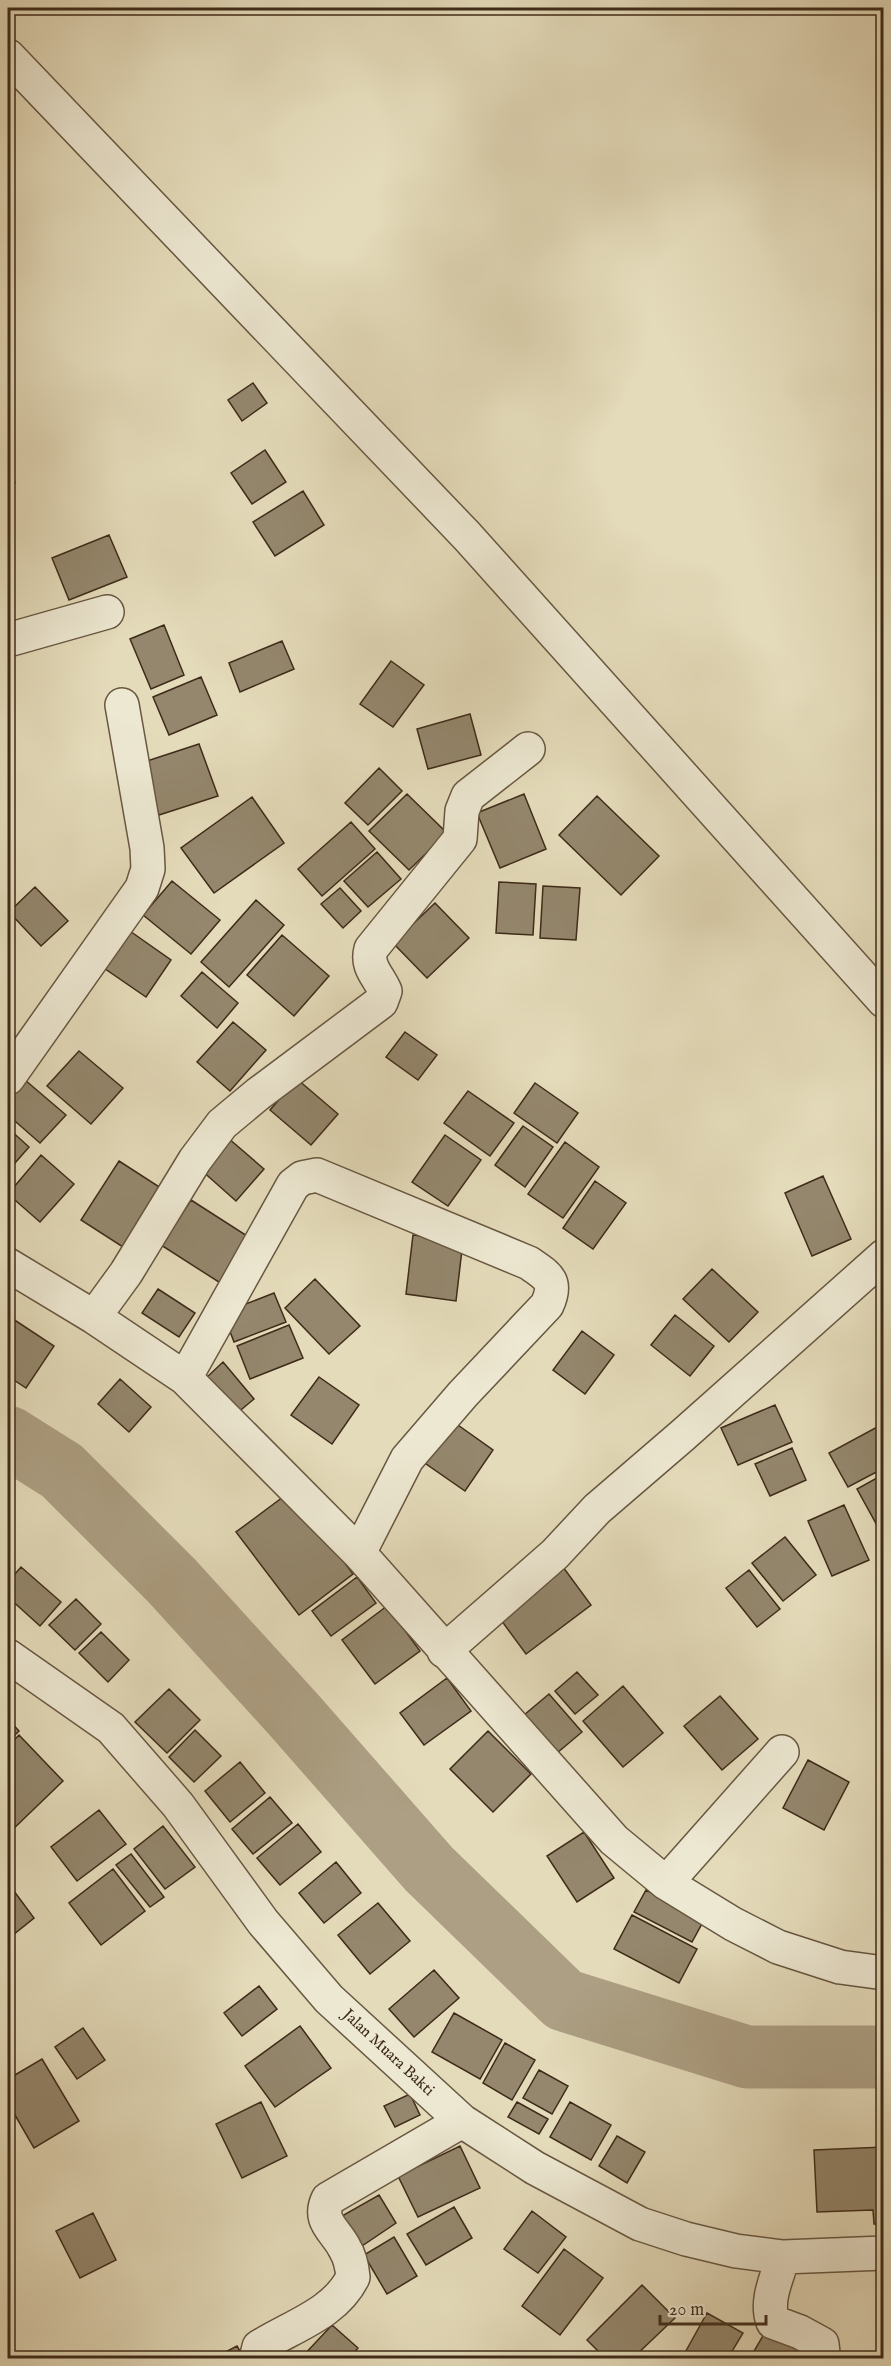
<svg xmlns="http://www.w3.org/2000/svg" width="891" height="2366" viewBox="0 0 891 2366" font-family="'IM FELL English',serif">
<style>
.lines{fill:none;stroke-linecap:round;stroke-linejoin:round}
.river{stroke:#ac9f83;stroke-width:63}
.building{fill:#94876d;stroke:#3e2b19;stroke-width:1.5}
.minor-casing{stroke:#685741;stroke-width:36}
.minor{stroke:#ede8d2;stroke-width:33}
.labels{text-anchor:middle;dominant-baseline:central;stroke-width:4.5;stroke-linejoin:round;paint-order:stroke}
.street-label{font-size:16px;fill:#3e2b19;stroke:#ede8d2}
</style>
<rect width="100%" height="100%" fill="#e4dbba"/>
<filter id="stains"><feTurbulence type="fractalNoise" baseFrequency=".00333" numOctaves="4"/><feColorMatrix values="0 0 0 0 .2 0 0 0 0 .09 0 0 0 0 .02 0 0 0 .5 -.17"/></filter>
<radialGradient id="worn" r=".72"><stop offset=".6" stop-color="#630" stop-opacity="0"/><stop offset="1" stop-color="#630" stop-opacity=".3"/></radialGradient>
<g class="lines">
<path class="river" d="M8,1437L62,1471L172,1581L294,1715L429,1869L564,2000L747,2057H884"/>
</g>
<path class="building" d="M253,383L267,403L242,421L228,400Z
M265,450L286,482L252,504L231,473Z
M8,452L15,483L8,485Z
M303,491L324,525L275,556L253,522Z
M109,535L127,577L69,600L52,558Z
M164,625L184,675L151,689L130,639Z
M282,641L294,669L240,692L229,663Z
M391,661L424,685L393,727L360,704Z
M201,677L217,715L169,735L153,697Z
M470,714L481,755L428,769L417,729Z
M199,744L218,796L159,815L141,763Z
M379,768L402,791L368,825L345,803Z
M407,794L447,833L409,870L369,831Z
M524,794L546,849L500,868L477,813Z
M597,796L659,856L621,895L559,835Z
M252,797L284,843L214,893L181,848Z
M351,822L375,849L322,896L298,869Z
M377,852L401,879L368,907L344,881Z
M172,881L220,920L191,954L143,915Z
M499,882L536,884L533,935L496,933Z
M543,886L580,888L576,940L540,938Z
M35,887L68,921L41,946L9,912Z
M340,888L361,911L343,928L321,904Z
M256,900L284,925L229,987L201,962Z
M435,903L469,938L427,978L393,943Z
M127,929L171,960L146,997L101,966Z
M282,935L329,976L294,1016L247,975Z
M202,972L238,1003L217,1028L181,996Z
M233,1022L266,1050L230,1091L197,1062Z
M405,1032L437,1055L418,1080L386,1057Z
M79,1051L123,1088L91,1124L47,1086Z
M297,1079L338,1114L311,1145L270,1110Z
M25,1080L66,1115L40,1143L8,1115V1100Z
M535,1083L578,1113L557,1143L514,1113Z
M468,1091L514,1123L490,1156L444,1123Z
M523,1126L553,1147L525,1187L495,1165Z
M8,1128L29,1147L8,1171Z
M445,1135L481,1160L448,1206L412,1182Z
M228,1138L264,1169L236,1201L200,1169Z
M565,1142L599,1167L563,1218L528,1194Z
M41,1155L74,1184L40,1222L8,1194Z
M119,1161L164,1190L126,1249L81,1220Z
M823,1176L851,1239L812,1256L785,1193Z
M595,1181L626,1203L593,1249L563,1228Z
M191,1200L255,1241L225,1286L161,1245Z
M413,1235L463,1241L456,1301L406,1294Z
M712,1269L758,1312L729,1342L683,1299Z
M315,1279L360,1326L329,1354L285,1308Z
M158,1289L195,1313L179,1337L142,1313Z
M274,1293L286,1322L234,1342L223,1313Z
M675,1315L714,1346L690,1376L651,1345Z
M10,1317L54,1346L26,1388L8,1376V1320Z
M289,1325L303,1358L250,1379L237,1346Z
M582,1331L614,1355L585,1394L553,1370Z
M223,1362L254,1399L236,1414L206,1378Z
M319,1377L359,1405L332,1444L291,1415Z
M120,1379L151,1407L129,1432L98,1404Z
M775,1405L792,1442L738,1465L721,1428Z
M448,1418L493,1450L465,1491L419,1459Z
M879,1426L884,1434V1468L848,1487L829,1453Z
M792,1448L806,1480L770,1496L755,1464Z
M884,1474V1538L857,1489Z
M291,1491L353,1574L299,1615L236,1532Z
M844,1505L869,1560L832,1576L808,1521Z
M785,1537L816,1575L783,1601L752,1563Z
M21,1567L61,1602L40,1626L8,1597V1582Z
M563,1567L591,1605L526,1654L498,1616Z
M749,1570L780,1609L757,1627L726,1588Z
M357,1577L376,1603L331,1636L312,1611Z
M76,1599L101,1624L75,1650L49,1625Z
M387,1606L420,1651L375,1684L342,1640Z
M101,1632L129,1660L108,1682L79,1653Z
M577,1672L598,1695L575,1714L555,1691Z
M447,1678L471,1711L424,1745L400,1713Z
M623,1686L663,1733L623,1767L583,1721Z
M169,1689L200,1720L167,1753L135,1722Z
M549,1694L582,1732L557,1753L524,1715Z
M720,1696L758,1739L722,1770L684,1726Z
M8,1719L19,1731L8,1742Z
M195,1730L221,1756L194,1782L169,1757Z
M488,1731L531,1774L493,1812L450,1769Z
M19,1735L63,1781L8,1834V1746Z
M808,1760L849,1782L824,1830L783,1808Z
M240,1762L265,1793L230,1822L205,1791Z
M270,1797L292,1823L253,1854L232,1829Z
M99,1810L126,1844L77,1881L51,1847Z
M298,1824L321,1852L280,1885L257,1858Z
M163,1826L195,1867L165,1889L134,1849Z
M584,1832L614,1878L577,1902L547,1856Z
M131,1854L164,1897L150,1907L116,1865Z
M336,1862L361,1893L324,1923L299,1893Z
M113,1869L145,1911L101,1945L69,1903Z
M8,1883L34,1918L8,1939Z
M646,1890L704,1920L692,1942L634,1912Z
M378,1903L410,1941L370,1974L338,1935Z
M632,1915L697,1949L679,1983L614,1949Z
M434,1970L459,1998L414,2037L389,2009Z
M259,1986L277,2009L242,2036L224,2013Z
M454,2013L502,2040L480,2079L432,2052Z
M300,2026L331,2068L275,2107L245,2066Z
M83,2028L105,2060L77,2079L55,2047Z
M505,2043L535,2060L512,2100L483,2083Z
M42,2059L79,2121L34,2148L8,2103V2079Z
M539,2070L568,2086L552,2114L523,2098Z
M410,2094L420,2115L395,2127L384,2106Z
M261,2102L287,2156L242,2178L216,2124Z
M517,2102L548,2119L539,2134L508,2117Z
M570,2102L611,2125L591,2160L550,2137Z
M617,2136L645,2152L627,2183L599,2166Z
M460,2146L480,2188L418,2217L398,2176Z
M884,2147V2224H874L873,2210L817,2212L814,2150Z
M379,2195L396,2223L359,2248L342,2216Z
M454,2207L472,2238L426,2265L407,2234Z
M532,2211L566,2237L538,2273L504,2249Z
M93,2213L116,2260L80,2278L56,2231Z
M394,2237L417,2276L387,2294L364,2255Z
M564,2249L603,2278L560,2335L522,2306Z
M642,2285L675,2318L633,2358H605L587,2340Z
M707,2313L743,2333L728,2358H682Z
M332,2325L358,2348L349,2358H301Z
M768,2327L803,2347L796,2358H750Z
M884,2330V2358H875Z
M237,2346L244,2358H214Z"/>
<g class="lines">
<g class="minor-casing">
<path id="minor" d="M8,56L467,536L884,1001
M8,640L107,612
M8,1078L142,888L148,869L147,848L122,705
M8,1265L94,1317L185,1378L359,1553L614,1840L666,1883L733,1924L778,1947L840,1967L884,1973
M94,1317L126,1273L195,1160L222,1124L258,1094L381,1002L385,991C378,975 366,967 371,949L460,839L462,811L468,796L528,749
M185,1378L293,1185L302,1178L317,1175L529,1263C548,1276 558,1281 547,1305L463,1394L407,1459L359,1553
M444,1651L555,1554L597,1509L683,1435L884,1256
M8,1656L111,1728L178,1805L263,1922L329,1999L462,2121L535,2168L640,2224L686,2239L736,2251L783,2257L884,2253
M666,1883L782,1752
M783,2257C777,2278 765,2301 773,2322L800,2332L822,2344L823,2353L820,2358
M259,2358L257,2355L259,2347C292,2326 335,2314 353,2277C352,2267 350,2257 345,2249C336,2230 317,2222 328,2199L462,2121"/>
</g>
<use href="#minor" class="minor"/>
</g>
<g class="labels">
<g class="street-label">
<text transform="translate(388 2053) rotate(43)">Jalan Muara Bakti</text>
</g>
</g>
<rect width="891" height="2366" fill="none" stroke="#e4dbba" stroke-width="30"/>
<rect x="9" y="9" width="873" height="2348" fill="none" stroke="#3e2b19" stroke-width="3"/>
<rect x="15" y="15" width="861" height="2336" fill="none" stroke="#3e2b19" stroke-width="1.5"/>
<path d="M660 2315v9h106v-9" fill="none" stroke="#3e2b19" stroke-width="3"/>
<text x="669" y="2315" font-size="18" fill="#3e2b19" stroke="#ede8d2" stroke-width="4.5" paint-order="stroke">20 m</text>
<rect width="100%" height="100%" filter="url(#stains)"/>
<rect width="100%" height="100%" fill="url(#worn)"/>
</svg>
